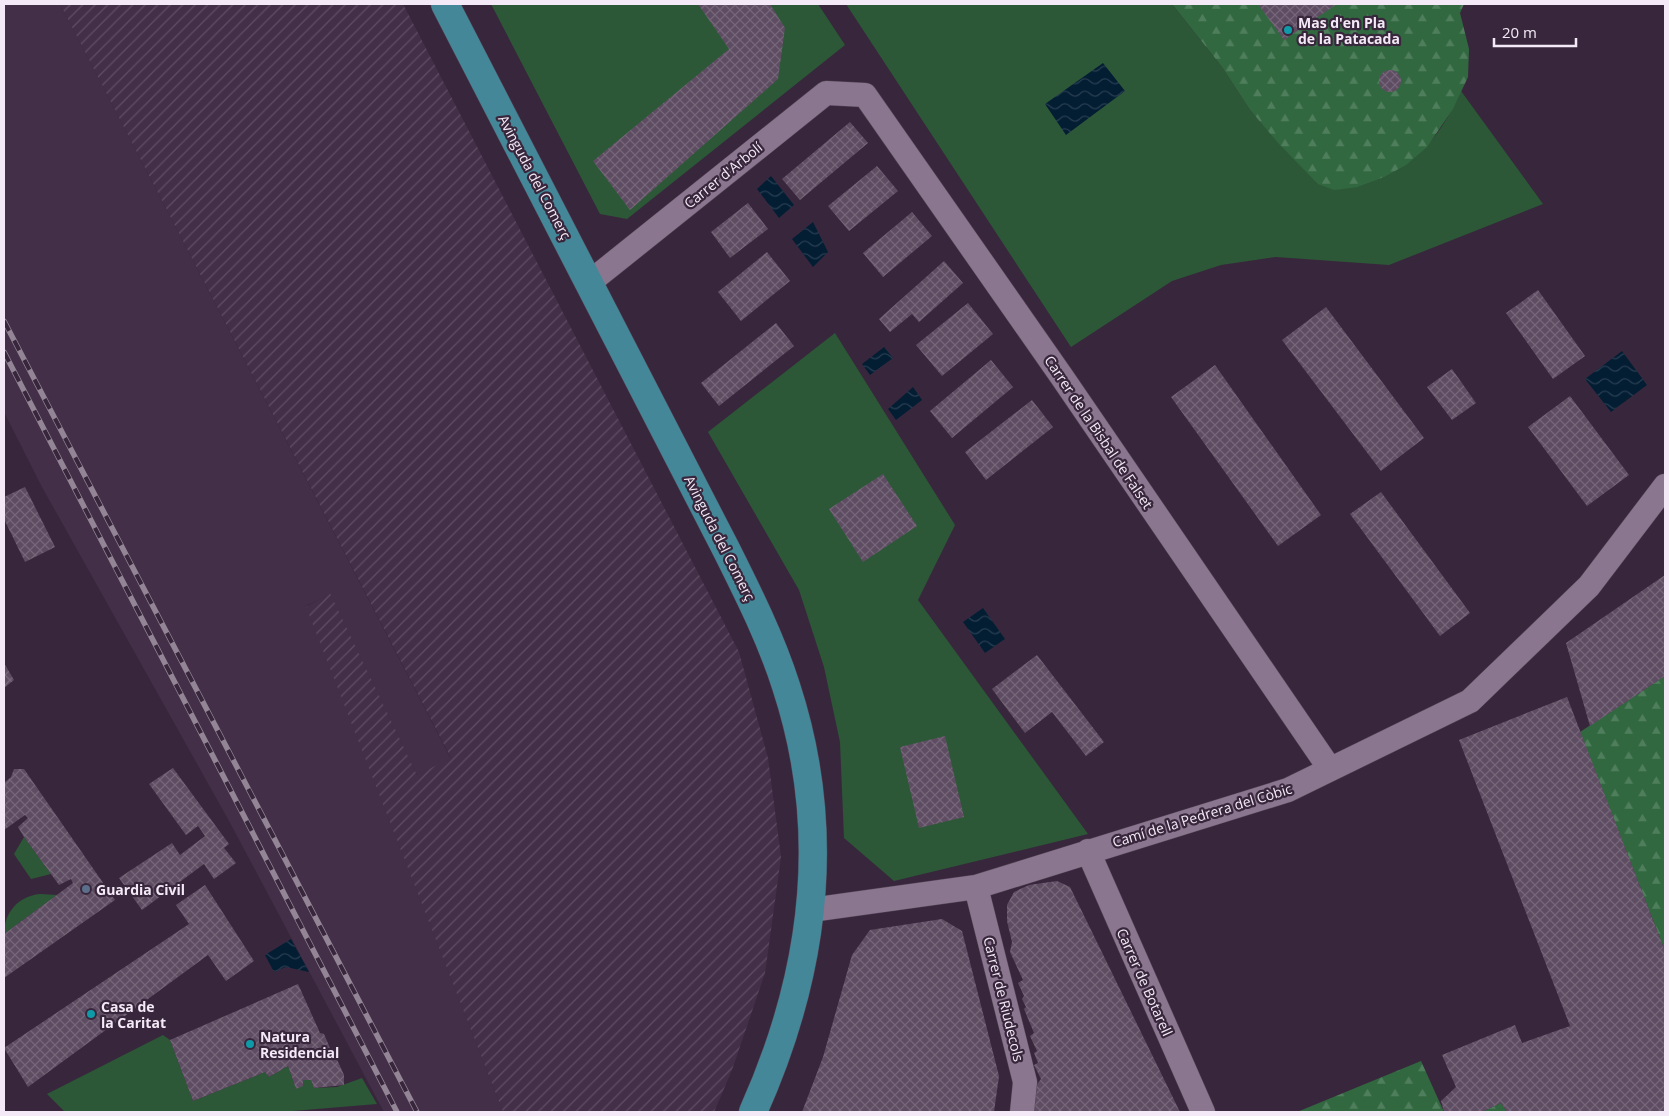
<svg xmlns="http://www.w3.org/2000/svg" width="1669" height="1116" viewBox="0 0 1669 1116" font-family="'Open Sans',sans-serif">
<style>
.built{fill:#442f49}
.industrial{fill:url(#industrial-furrows)}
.green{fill:#2c5837}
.forest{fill:url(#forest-firs)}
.water{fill:url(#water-waves)}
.building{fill:url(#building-cross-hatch)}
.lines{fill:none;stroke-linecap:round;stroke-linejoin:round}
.minor-casing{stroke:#524355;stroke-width:25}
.primary-casing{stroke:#524355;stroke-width:29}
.minor{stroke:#8a768f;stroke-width:24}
.primary{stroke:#448799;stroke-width:28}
.rail-casing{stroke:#938596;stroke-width:5.5}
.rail{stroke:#38273c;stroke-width:4;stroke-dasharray:11;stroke-linecap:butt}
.culture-dot{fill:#0f9aa8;stroke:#38273c;stroke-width:2}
.service-dot{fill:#5c6f8a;stroke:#38273c;stroke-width:2}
.labels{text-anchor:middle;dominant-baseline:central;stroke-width:4.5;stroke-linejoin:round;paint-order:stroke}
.poi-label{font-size:14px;font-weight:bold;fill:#f4e9f6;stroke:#38273c;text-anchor:start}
.street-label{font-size:14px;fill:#f4e9f6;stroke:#38273c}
</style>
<defs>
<pattern id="industrial-furrows" width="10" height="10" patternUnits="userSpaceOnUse" patternTransform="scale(1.25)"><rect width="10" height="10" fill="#442f49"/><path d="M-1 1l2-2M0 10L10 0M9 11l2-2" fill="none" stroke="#604d64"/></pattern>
<pattern id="forest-firs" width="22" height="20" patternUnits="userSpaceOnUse" patternTransform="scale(1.25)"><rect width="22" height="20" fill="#316840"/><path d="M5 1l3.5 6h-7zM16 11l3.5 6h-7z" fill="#4f7e5c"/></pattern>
<pattern id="water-waves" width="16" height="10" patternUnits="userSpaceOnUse" patternTransform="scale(1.25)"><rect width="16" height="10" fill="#031d33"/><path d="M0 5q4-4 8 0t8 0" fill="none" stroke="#283e51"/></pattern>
<pattern id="building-cross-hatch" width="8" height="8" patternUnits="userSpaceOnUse" patternTransform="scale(1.25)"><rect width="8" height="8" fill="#5e4c62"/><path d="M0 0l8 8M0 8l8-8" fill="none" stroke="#766679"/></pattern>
</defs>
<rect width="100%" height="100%" fill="#38273c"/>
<path class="built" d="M4,4H60L451,759L417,775L330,594L306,606L503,1112H384L228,819L42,487L4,412Z"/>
<path class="industrial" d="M60,4H403L739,652L768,758L781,857L765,973L732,1070L714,1112H503L306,607L330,593L417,775L451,758Z"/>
<path class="green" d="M491,4H818L845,45L627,219L600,214Z
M846,4H1172L1222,67L1250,110L1286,151L1299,163L1358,187C1412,166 1437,145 1461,91L1543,204L1389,265L1276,257L1221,265L1172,281L1071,347Z
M835,333L955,525L918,600L1088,834L894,881L844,838L840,742L824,667L799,590L708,432Z
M24,837L51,874L31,879L14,854Z
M40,894L57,895L4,934C4,913 18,896 40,894Z
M163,1035L170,1040L193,1101L265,1072L269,1077L288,1066L296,1089L303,1080H311L314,1088L337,1087L362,1078L377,1104L281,1112H65L47,1094Z"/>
<path class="forest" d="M1172,4H1464L1460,13L1469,49L1468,77L1453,109L1427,147L1406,165L1384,177L1358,187L1334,190L1318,184L1279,144L1250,110L1222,67Z
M1665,676V951L1580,732Z
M1421,1061L1444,1112H1297Z
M1501,1103L1507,1112H1482Z"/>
<path class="water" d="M1103,63L1125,91L1066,135L1045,104Z
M771,176L794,205L779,218L757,189Z
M813,222L828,252L813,267L792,239Z
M884,347L893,358L870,375L862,364Z
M1622,351L1647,385L1611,412L1585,379Z
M913,387L922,400L896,420L888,409Z
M983,608L1005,639L985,653L963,622Z
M291,939L309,972L286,967L274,972L265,955Z"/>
<path class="building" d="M698,4H770L785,28L778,79L630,210L593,161L729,49Z
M1258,4H1337L1284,40Z
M1379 81a11 11 0 1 1 22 0a11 11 0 1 1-22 0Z
M850,122L868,143L800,200L782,179Z
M877,166L898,191L849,231L828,206Z
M748,203L768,229L730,258L711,232Z
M912,212L932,236L883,277L863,253Z
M767,252L790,281L741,321L718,292Z
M944,261L963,283L919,322L912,314L890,332L879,319Z
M1538,290L1585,356L1553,379L1506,313Z
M968,303L993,334L942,376L916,345Z
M1326,307L1424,438L1381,471L1282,340Z
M776,323L794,346L719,406L701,383Z
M991,360L1013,387L952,438L930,411Z
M1215,365L1321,515L1278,546L1171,397Z
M1452,369L1476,403L1452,420L1427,387Z
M1570,396L1629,475L1587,506L1528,427Z
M1032,400L1053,427L986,480L965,452Z
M883,474L917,526L863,562L829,509Z
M25,487L55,547L25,562L4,519V497Z
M1381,492L1470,613L1440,636L1350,514Z
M1665,575V676L1590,726L1566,643Z
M1037,655L1104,742L1086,756L1052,712L1025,733L992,689Z
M4,663L14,680L4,688Z
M1567,697L1665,951V1112H1507L1501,1103L1482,1112H1444L1441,1101L1456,1087L1442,1055L1515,1025L1522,1043L1570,1026L1459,740Z
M945,736L964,817L919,828L900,747Z
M173,768L229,844L224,848L236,863L214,879L204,864L142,910L119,878L172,843L180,855L205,836L198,826L186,835L149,784Z
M14,769H24L115,900L4,978V934L73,883L71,879L59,885L24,837L18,827L28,818L25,815L4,830V783L11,777Z
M1057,881L1070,887L1180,1112H1031L1035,1087L1041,1079L1034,1065L1038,1063L1034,1053L1037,1051L1030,1036L1034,1033L1024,1009L1026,1007L1022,999L1024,996L1018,983L1023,980L1010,952L1012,942L1007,921V905L1014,892L1029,885Z
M205,885L254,961L226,981L208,955L28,1087L4,1048L189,924L176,905Z
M942,919L962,931L999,1076L994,1112H802L823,1057L852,955L870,930Z
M298,984L320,1033L324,1034L330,1048H332L344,1075V1085L314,1088L311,1080H303V1086L296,1089L288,1066L269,1077L265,1072L193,1101L170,1040Z"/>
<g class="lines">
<g class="minor-casing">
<path id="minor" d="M590,282L826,93L865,95L1062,377L1330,769
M1088,851L1203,1112
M976,887L1025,1082L1022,1112
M811,910L976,887L1288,790L1470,701L1589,586L1665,486"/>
</g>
<g class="primary-casing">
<path id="primary" d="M445,4L727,551C749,595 771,639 786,686C834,832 815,974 753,1112"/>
</g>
<use href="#minor" class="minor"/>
<use href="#primary" class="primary"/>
<g class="rail-casing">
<path id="rail" d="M4,321L417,1112
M4,352L397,1112"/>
</g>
<use href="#rail" class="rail"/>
</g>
<g class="culture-dot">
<circle cx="1288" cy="30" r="5"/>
<circle cx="91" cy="1014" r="5"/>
<circle cx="250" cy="1044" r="5"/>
</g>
<circle class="service-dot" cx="86" cy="889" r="5"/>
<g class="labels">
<g class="poi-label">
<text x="1298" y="22">Mas d'en Pla<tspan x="1298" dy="16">de la Patacada</tspan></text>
<text x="96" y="889">Guardia Civil</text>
<text x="101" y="1006">Casa de<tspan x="101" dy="16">la Caritat</tspan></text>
<text x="260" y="1036">Natura<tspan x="260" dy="16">Residencial</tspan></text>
</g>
<g class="street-label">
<text transform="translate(723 175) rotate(-39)">Carrer d'Arbolí</text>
<text transform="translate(535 177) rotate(62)">Avinguda del Comerç</text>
<text transform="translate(1099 432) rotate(56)">Carrer de la Bisbal de Falset</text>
<text transform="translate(720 538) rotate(63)">Avinguda del Comerç</text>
<text transform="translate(1202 815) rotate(-17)">Camí de la Pedrera del Còbic</text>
<text transform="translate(1145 982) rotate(66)">Carrer de Botarell</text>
<text transform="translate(1004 999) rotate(76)">Carrer de Riudecols</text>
</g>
</g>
<rect width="1669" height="1116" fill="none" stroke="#f4e9f6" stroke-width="10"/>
<path d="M1494 38v8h82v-8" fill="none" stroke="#f4e9f6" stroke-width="2.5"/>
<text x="1502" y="38" font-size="15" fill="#f4e9f6" stroke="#38273c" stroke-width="4" paint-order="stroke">20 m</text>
</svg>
